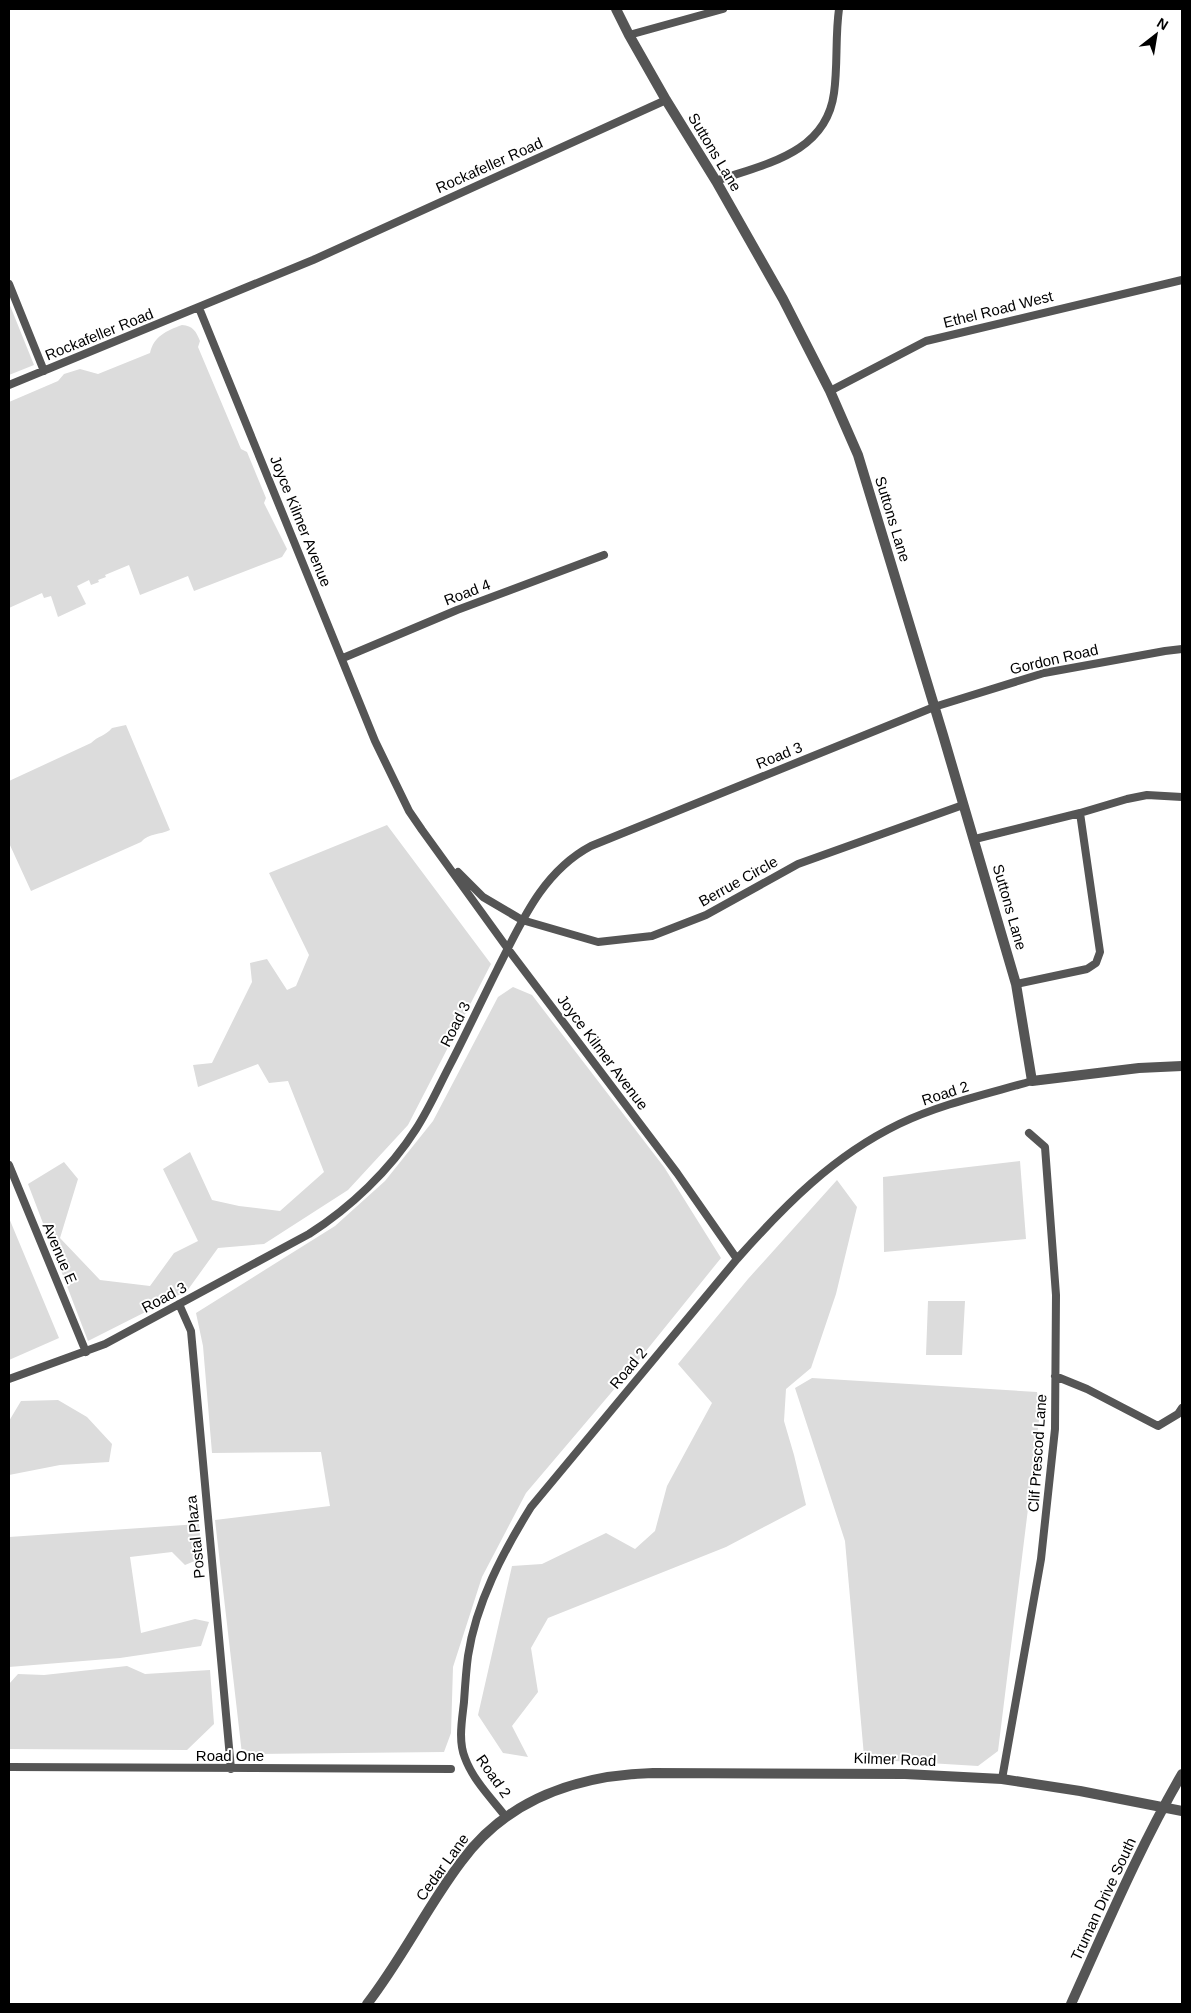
<svg xmlns="http://www.w3.org/2000/svg" width="1191" height="2013" viewBox="0 0 1191 2013" font-family="Helvetica,sans-serif">
<style>
.green{fill:#dcdcdc}
.lines{fill:none;stroke-linecap:round;stroke-linejoin:round}
.minor{stroke:#555;stroke-width:8}
.tertiary{stroke:#555;stroke-width:10}
.labels{text-anchor:middle;dominant-baseline:central;stroke-width:4;stroke-linejoin:round;paint-order:stroke}
.street-label{font-size:15px;fill:#000;stroke:#fff}
</style>
<rect width="100%" height="100%" fill="#fff"/>
<path class="green" d="M9,303L34,365L9,375Z
M182,325C193,326 196,331 200,341L198,347L241,449L247,452L266,498L264,503L287,549L282,557L194,591L188,576L140,595L129,565L105,575L106,577L98,580L99,582L91,585L89,580L77,586L86,604L58,617L51,596L44,598L42,593L9,608V402L58,381L64,374L80,369L98,374L150,353C154,336 166,331 182,325Z
M126,725L170,830C160,835 149,833 141,842L31,891L9,843V781L91,743C98,736 105,736 112,728Z
M387,825L491,964L408,1125L348,1190L264,1244L218,1248L187,1291L88,1341L28,1184L64,1162L78,1179L60,1238L100,1280L150,1286L174,1253L198,1241L163,1169L190,1152L212,1200L239,1206L280,1211L324,1172L288,1081L269,1083L258,1064L198,1087L193,1065L212,1063L252,982L250,963L267,959L287,990L296,986L309,955L269,873Z
M513,987L532,995L664,1167L721,1258L633,1367L526,1493L482,1577L453,1667L451,1733L444,1752L242,1754L215,1520L330,1506L321,1452L212,1453L203,1346L196,1313L335,1226L385,1181L433,1121L498,997Z
M1020,1161L1026,1239L884,1252L883,1177Z
M837,1180L857,1207L836,1294L811,1368L786,1389L784,1421L794,1455L806,1505L726,1547L548,1618L531,1648L538,1692L512,1726L528,1757L503,1753L478,1715L512,1566L542,1564L606,1533L635,1549L655,1531L667,1486L712,1403L678,1364L748,1279Z
M9,1218L59,1338L9,1360Z
M928,1301H965L962,1355H926Z
M812,1378L1037,1392L1040,1412L998,1751L978,1766L879,1760L864,1756L845,1541L795,1388Z
M58,1400L87,1417L112,1444L109,1462L60,1465L9,1475V1421L21,1401Z
M199,1524L202,1558L185,1565L172,1552L130,1557L141,1633L195,1619L209,1622L201,1646L120,1658L9,1667V1537Z
M127,1666L145,1674L210,1670L214,1724L187,1750L9,1749V1684L18,1674L44,1675Z"/>
<g class="lines">
<path class="minor" d="M629,35L723,9
M716,181C764,164 826,154 834,93C838,65 835,37 839,9
M9,284L44,371
M199,308L375,741L409,811L422,830L508,949L677,1173L737,1259
M9,385L313,260L666,100
M830,391L926,341L1182,280
M343,658L457,610L604,555
M975,839L1080,813L1127,799L1147,795L1182,797
M458,872L483,897L522,920L598,942L652,936L706,915L798,864L963,805
M1016,984L1087,969L1096,963L1100,952L1080,813
M9,1165L86,1352
M179,1304L191,1331L231,1769
M1055,1376L1087,1389L1158,1426L1178,1414L1182,1408
M9,1379L105,1344L309,1234C350,1208 390,1170 416,1129C429,1109 439,1086 450,1065C466,1034 481,1002 497,970C521,923 542,872 591,846L934,707L1044,673L1165,651L1182,649
M9,1767L451,1769
M1002,1779L1041,1559L1055,1429L1056,1295L1045,1147L1029,1133
M506,1817C492,1799 473,1780 465,1758C458,1741 462,1720 464,1702C465,1687 466,1671 468,1656C476,1603 503,1552 531,1507L737,1259C785,1205 833,1156 899,1124C941,1104 987,1094 1032,1081"/>
<path class="tertiary" d="M616,9L629,35L666,100L716,181L783,299L830,391L858,455L943,735L1016,984L1032,1081L1139,1068L1182,1066
M367,2004C402,1959 427,1907 461,1862C507,1799 578,1775 653,1773L905,1774L1002,1779L1080,1791L1182,1811
M1071,2004C1106,1927 1139,1848 1182,1774"/>
</g>
<g class="labels">
<g class="street-label">
<text transform="translate(715 152) rotate(59)">Suttons Lane</text>
<text transform="translate(489 165) rotate(-24)">Rockafeller Road</text>
<text transform="translate(998 309) rotate(-14)">Ethel Road West</text>
<text transform="translate(99 334) rotate(-22)">Rockafeller Road</text>
<text transform="translate(893 519) rotate(73)">Suttons Lane</text>
<text transform="translate(301 521) rotate(68)">Joyce Kilmer Avenue</text>
<text transform="translate(467 592) rotate(-21)">Road 4</text>
<text transform="translate(1054 659) rotate(-13)">Gordon Road</text>
<text transform="translate(779 755) rotate(-22)">Road 3</text>
<text transform="translate(738 881) rotate(-29)">Berrue Circle</text>
<text transform="translate(1010 907) rotate(74)">Suttons Lane</text>
<text transform="translate(455 1024) rotate(-63)">Road 3</text>
<text transform="translate(603 1052) rotate(53)">Joyce Kilmer Avenue</text>
<text transform="translate(945 1093) rotate(-18)">Road 2</text>
<text transform="translate(60 1253) rotate(67)">Avenue E</text>
<text transform="translate(164 1297) rotate(-28)">Road 3</text>
<text transform="translate(628 1368) rotate(-50)">Road 2</text>
<text transform="translate(1037 1453) rotate(-86)">Clif Prescod Lane</text>
<text transform="translate(195 1537) rotate(-96)">Postal Plaza</text>
<text x="230" y="1755">Road One</text>
<text transform="translate(895 1759) rotate(2)">Kilmer Road</text>
<text transform="translate(494 1776) rotate(55)">Road 2</text>
<text transform="translate(442 1867) rotate(-54)">Cedar Lane</text>
<text transform="translate(1103 1899) rotate(-65)">Truman Drive South</text>
</g>
</g>
<rect width="1191" height="2013" fill="none" stroke="#000000" stroke-width="20"/>
<g transform="translate(1156 35) rotate(31)" stroke="#ffffff" stroke-width="4" paint-order="stroke">
<path d="M0-4L9 19L0 12L-9 19Z" fill="#000000"/>
<text y="-8" font-size="14" font-weight="bold" text-anchor="middle" fill="#000000">N</text>
</g>
</svg>
